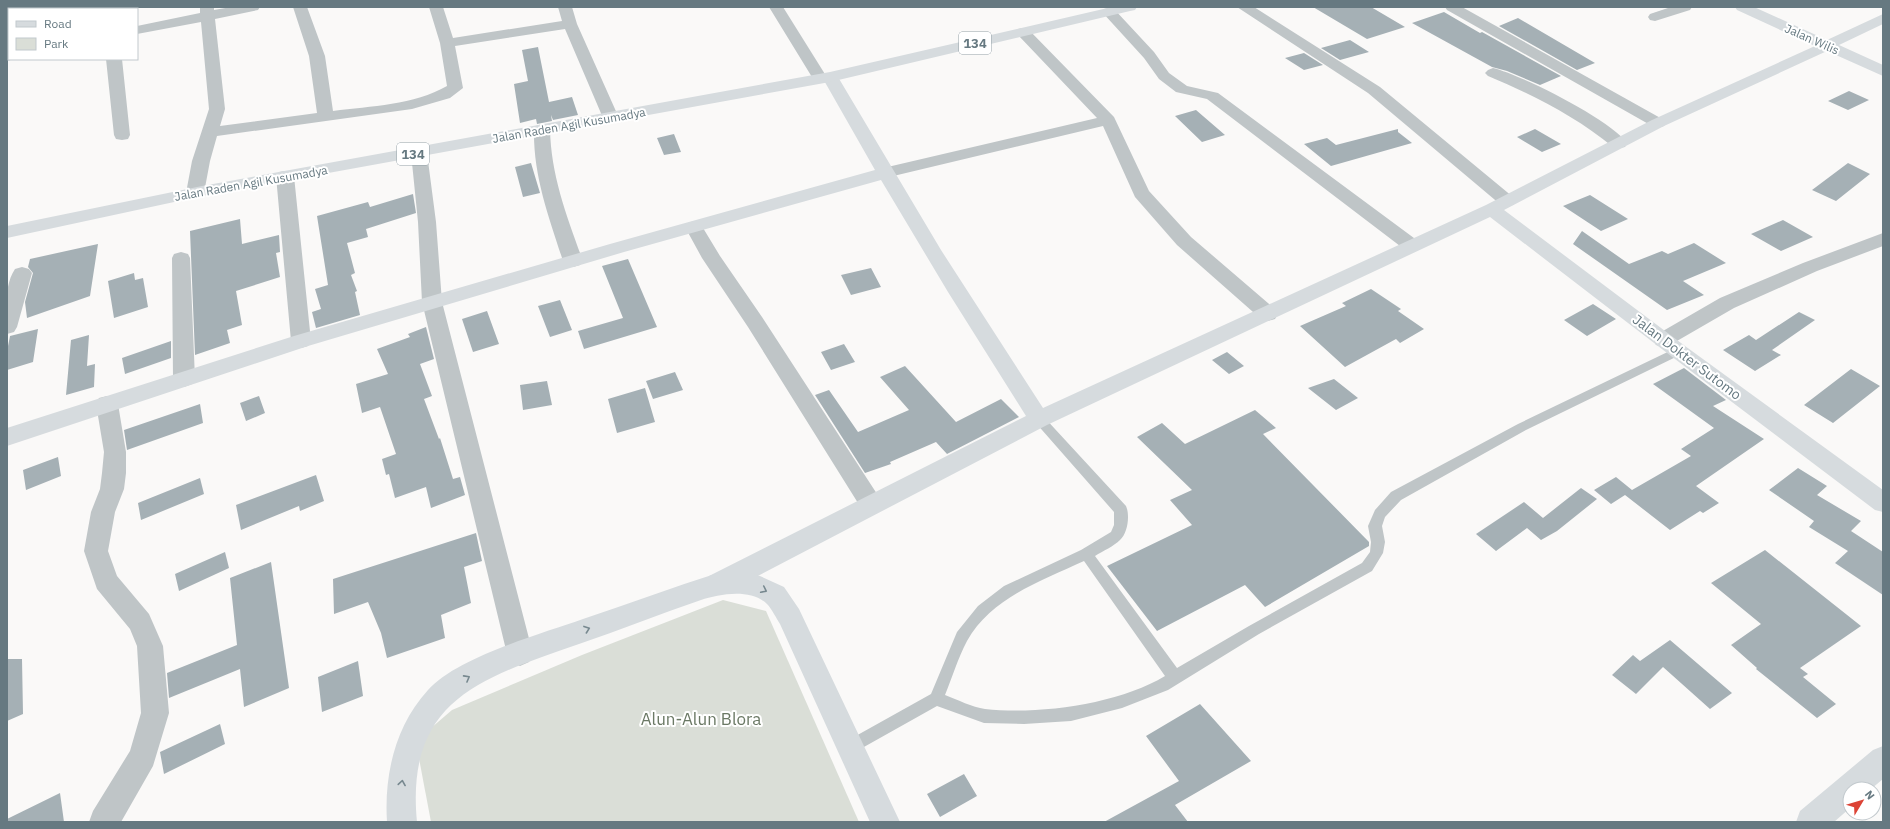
<svg xmlns="http://www.w3.org/2000/svg" width="1890" height="829" viewBox="0 0 1890 829" font-family="'IBM Plex Sans',sans-serif">
<style>
.green{fill:#daded7}
.building{fill:#a5b0b5}
.lines{fill:none;stroke-linecap:round;stroke-linejoin:round}
.service{fill:#bfc5c7;fill-rule:evenodd}
.minor{fill:#bfc5c7;fill-rule:evenodd}
.secondary{fill:#d6dbde;fill-rule:evenodd}
.primary{fill:#d6dbde;fill-rule:evenodd}
.oneway{stroke:#77888f}
.labels{text-anchor:middle;dominant-baseline:central;stroke-width:4;stroke-linejoin:round;paint-order:stroke}
.far-street-label{font-size:12px;fill:#667981;stroke:#fff}
.shield{fill:#fff;stroke:#94a1a7;stroke-width:1}
.shield-label{font-size:13px;font-weight:bold;fill:#667981}
.street-label{font-size:14px;fill:#667981;stroke:#fff}
.near-park-label{font-size:17px;fill:#6b7965;stroke:#fff}
</style>
<rect width="100%" height="100%" fill="#faf9f8"/>
<path class="green" d="M723,600L766,611L859,822H431L418,753L431,728L452,710L582,655Z"/>
<path class="building" d="M1313,7H1371L1405,27L1367,39Z
M1444,12L1480,33L1482,32L1561,76L1540,85L1507,71L1492,67L1412,23Z
M1518,18L1595,63L1577,70L1499,26Z
M1350,40L1369,52L1340,60L1321,48Z
M538,47L549,102L572,97L578,115L553,120L551,115L552,121L537,124L536,119L520,123L514,84L528,81L522,50Z
M1304,53L1323,65L1304,70L1285,58Z
M1849,91L1869,100L1848,110L1828,101Z
M1196,110L1225,135L1202,142L1175,116Z
M1398,129V132L1412,143L1331,166L1304,144L1327,138L1336,145Z
M1535,129L1561,144L1542,152L1517,137Z
M674,134L681,152L664,155L657,138Z
M531,163L540,193L523,197L515,167Z
M1848,163L1870,174L1836,201L1812,190Z
M413,194L416,213L366,229L368,237L347,243L355,273L351,275L357,291L355,292L360,315L316,328L312,312L321,309L315,289L328,285L317,216L368,202L370,207Z
M1590,195L1628,219L1601,231L1563,206Z
M240,219L242,244L279,235L280,252L276,253L280,277L236,291L242,325L227,330L230,343L195,355L190,231Z
M1783,220L1813,237L1781,251L1751,234Z
M1582,231L1629,264L1662,251L1668,254L1694,243L1726,263L1683,281L1704,295L1667,310L1573,244Z
M98,244L90,296L27,318L25,302L33,273L28,267L30,259Z
M628,259L657,327L584,349L578,331L623,318L602,266Z
M871,268L881,287L851,295L841,275Z
M134,273L135,280L143,278L148,307L114,318L108,281Z
M1371,289L1401,309L1398,311L1424,329L1400,343L1396,339L1345,367L1300,326L1346,306L1342,303Z
M560,300L572,330L550,337L538,306Z
M1593,304L1616,319L1587,336L1564,320Z
M487,311L499,344L473,352L462,319Z
M1799,312L1815,320L1772,350L1781,355L1755,371L1723,350L1749,335L1756,340Z
M426,327L434,359L420,364L432,396L424,399L439,439L440,438L453,479L460,477L465,495L431,508L426,487L395,498L389,474L386,475L382,459L396,454L380,407L362,413L356,384L388,374L377,349L410,337L408,334Z
M38,329L33,362L7,370V351L10,336Z
M89,335L87,366L95,364L94,387L66,395L71,340Z
M171,341V358L125,374L122,358Z
M844,344L855,362L831,370L821,352Z
M1227,352L1244,366L1229,374L1212,360Z
M905,366L956,422L1001,399L1019,417L947,454L936,442L890,462L891,464L865,473L815,395L829,390L858,432L909,410L880,377Z
M1684,368L1726,400L1713,406L1764,439L1696,486L1719,503L1703,513L1700,511L1670,530L1625,495L1611,504L1594,490L1616,477L1632,490L1691,456L1681,449L1714,428L1653,384Z
M1851,369L1880,386L1833,423L1804,405Z
M675,372L683,390L653,399L646,381Z
M1334,379L1358,398L1336,410L1308,388Z
M547,381L552,405L523,410L520,385Z
M645,388L655,422L617,433L608,399Z
M259,396L265,413L246,421L240,403Z
M200,404L203,423L127,450L124,430Z
M1255,410L1276,428L1263,434L1369,542V546L1265,607L1245,585L1157,631L1107,566L1192,525L1170,500L1192,490L1137,437L1162,423L1185,444Z
M58,457L61,476L26,490L23,470Z
M1798,468L1827,486L1817,495L1861,521L1851,531L1883,552V595L1835,563L1848,551L1809,527L1814,521L1769,490Z
M316,475L324,501L300,511L299,506L241,530L236,505Z
M200,478L204,494L141,520L138,503Z
M1581,488L1597,499L1557,531L1541,540L1527,528L1496,551L1476,534L1524,502L1543,518Z
M476,533L482,561L464,567L471,603L441,615L445,638L387,658L381,633L368,602L334,614L333,579Z
M1765,550L1861,626L1800,668L1808,674L1803,677L1836,704L1817,718L1756,669L1757,668L1731,645L1761,624L1711,583Z
M225,552L229,568L179,591L175,574Z
M271,562L289,688L244,707L240,669L169,698L167,673L237,645L230,578Z
M1670,640L1732,693L1710,709L1663,667L1636,694L1612,675L1633,655L1640,661Z
M7,659H22L23,714L7,721Z
M358,661L363,696L322,712L318,677Z
M1200,704L1251,761L1175,805L1188,822H1104L1179,781L1146,736Z
M220,724L225,744L164,774L160,752Z
M964,774L977,796L940,817L927,794Z
M60,793L64,822H7V819Z"/>
<g class="lines">
<path class="service" d="M1678,347L1684,351L1682,354L1526,430L1401,500L1385,517L1382,526L1385,542L1383,553L1372,571L1259,634L1168,690L1122,708L1071,721L1024,724L984,723L937,706L855,752L850,754L845,752L842,747L845,742L931,694L957,632L978,606L1004,586L1081,550L1111,532L1114,525V512L1035,422L1033,419L1035,416H1043L1126,506C1130,515 1128,533 1120,540C1114,546 1103,551 1095,556L1177,668L1249,626L1362,563L1370,552L1371,542L1368,526L1375,510L1391,492L1518,424ZM1084,561L1165,676C1119,704 1039,715 985,709C972,707 958,700 945,695C952,678 958,658 967,641C991,598 1041,581 1084,561Z"/>
<path class="minor" d="M200,7H214V10L231,7H260L258,10L215,19L225,109L220,126L317,113L309,56L293,7H307L325,56L333,111C371,106 414,105 447,86L440,43L429,7H443L453,38L562,21L558,7H572L577,24L619,118L617,121L611,123L605,121L603,118L565,29L455,46L463,88L450,98L412,109L217,136L210,161L204,193L201,197L195,198L189,197L186,193L192,161L209,109L201,22L137,34V26L200,13Z
M769,7H783L828,79L825,82H815Z
M1237,7H1254L1380,87L1513,197L1516,201L1513,205L1507,206L1501,205L1368,93Z
M1445,7H1462L1664,120L1666,123L1664,126L1658,128L1652,126L1447,10Z
M1671,7H1692L1690,10L1655,21L1650,20L1648,17L1650,14Z
M1109,8L1114,9L1154,52L1169,73L1187,86L1218,93L1418,241L1420,245L1418,249L1411,251L1404,249L1207,99L1176,92L1159,79L1144,58L1102,12L1104,9Z
M7,17H9V25H7Z
M1023,28L1028,29L1114,117L1149,191L1191,237L1275,309L1278,314L1275,319L1268,321L1261,319L1177,245L1135,197L1103,126L885,178L879,177L876,173L879,169L1097,118L1018,35L1016,32L1018,29Z
M7,51H9V59H14L7,61Z
M106,59H122L130,135L128,139L122,140L116,139L114,135Z
M1493,68C1522,75 1611,120 1627,143L1625,147L1619,148L1613,147C1575,116 1533,95 1488,76L1485,73L1488,70Z
M542,124L548,126L550,129C551,176 567,217 583,261L580,265L573,267L566,265L563,261C549,217 533,176 534,129L536,126Z
M419,148L425,149L427,153L436,222L442,302L533,654L529,662L520,666L511,662L507,654L422,302L418,222L411,153L413,149Z
M285,171L291,172L294,176L311,341L308,346L301,348L294,346L291,341L276,176L279,172Z
M694,221L700,223L720,256L762,317L879,497L883,504L879,511L871,514L863,511L748,327L702,258L685,227L688,223Z
M1883,233V246L1817,271L1734,308L1670,345L1663,347L1656,345L1653,340L1656,335L1720,298L1803,263Z
M181,252L188,254L190,258L195,379L192,384L184,387L176,384L173,379L172,258L174,254Z
M22,267L29,269L32,273L17,327L14,332L7,334C7,313 3,287 15,269Z
M107,396L115,398L118,404L126,452V473L124,489L115,512L108,551L117,576L149,614L163,646L169,713L153,766L121,822H89L93,811L130,751L141,713L137,646L130,629L97,589L84,551L91,512L100,489L102,473L104,452L96,404L99,398Z"/>
<path class="secondary" d="M1735,7H1754L1827,40L1883,14V24L1839,45L1883,65V76L1827,51L1664,126L1504,210L1685,346L1883,490V512L1875,510L1671,356L1490,217L1047,425L727,592L718,595L709,592L705,584L709,576L1026,416L948,292L881,180L624,252L308,346L7,446V428L294,336L610,244L875,170L822,77L825,74H835L838,77L941,250L1043,408L1486,205L1652,120L1815,46L1737,10Z
M1883,746V779L1871,789H1850V808L1834,822H1796L1800,811L1873,750Z"/>
<path class="primary" d="M1112,7H1137L1135,10L1130,11L830,82L202,196L7,238V226L202,186L830,72Z
M718,573H751L760,576L784,587L799,609L900,822H870L780,624C776,618 772,609 767,604C751,588 719,594 701,600C660,614 620,630 579,644C482,678 405,699 417,822H387C384,775 395,726 428,690C457,657 541,634 583,619C628,604 673,587 718,573Z"/>
</g>
<defs><path id="oneway-chevron" d="M-2-3.5L2.5 0L-2 3.5" fill="none" stroke-width="1.6" stroke-linecap="round" stroke-linejoin="round"/></defs>
<g class="oneway">
<use href="#oneway-chevron" transform="translate(764 590) rotate(26)"/>
<use href="#oneway-chevron" transform="translate(587 629) rotate(-20)"/>
<use href="#oneway-chevron" transform="translate(467 678) rotate(-29)"/>
<use href="#oneway-chevron" transform="translate(402 783) rotate(-81)"/>
</g>
<g class="labels">
<g class="far-street-label">
<text transform="translate(1812 39) rotate(24)">Jalan Wilis</text>
<text transform="translate(569 125) rotate(-10)">Jalan Raden Agil Kusumadya</text>
<text transform="translate(251 183) rotate(-10)">Jalan Raden Agil Kusumadya</text>
</g>
<g class="shield">
<rect x="959" y="32" width="32" height="22" rx="3"/>
<rect x="397" y="143" width="32" height="22" rx="3"/>
</g>
<g class="shield-label">
<text x="975" y="43">134</text>
<text x="413" y="154">134</text>
</g>
<g class="street-label">
<text transform="translate(1687 357) rotate(37)">Jalan Dokter Sutomo</text>
</g>
<g class="near-park-label">
<text x="701" y="719">Alun-Alun Blora</text>
</g>
</g>
<rect width="1890" height="829" fill="none" stroke="#667981" stroke-width="16"/>
<rect x="8" y="8" width="130" height="52" fill="#ffffff" stroke="#c2c9cd"/>
<rect x="16" y="21" width="20" height="6" fill="#d6dbde" stroke="#c2c9cd"/>
<text x="44" y="28" font-size="12" fill="#667981">Road</text>
<rect x="16" y="38" width="20" height="12" fill="#daded7" stroke="#c2c9cd"/>
<text x="44" y="48" font-size="12" fill="#667981">Park</text>
<g transform="translate(1862 801) rotate(52)"><circle r="19" fill="#ffffff" stroke="#c2c9cd"/>
<path d="M0-3L7 15L0 10L-7 15Z" fill="#dc4335"/>
<text y="-6" font-size="11" font-weight="bold" text-anchor="middle" fill="#667981">N</text>
</g>
</svg>
